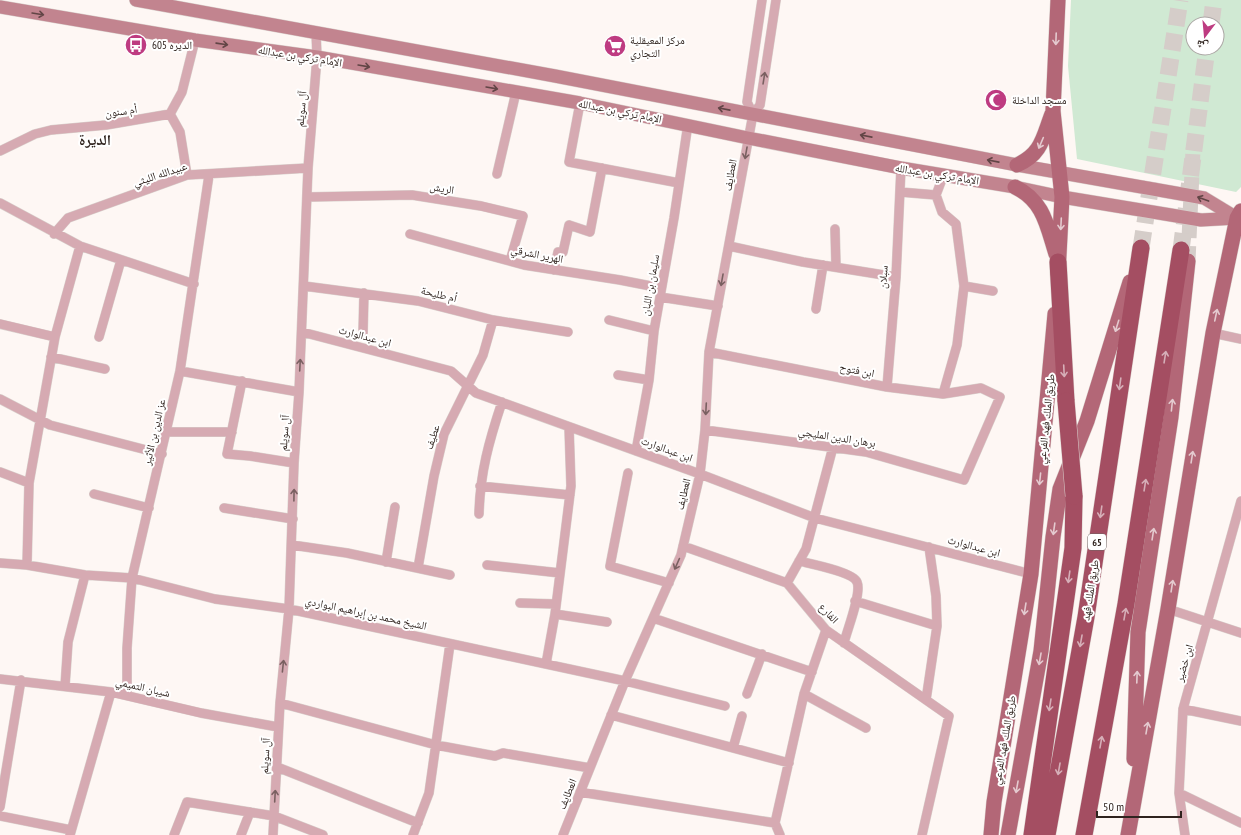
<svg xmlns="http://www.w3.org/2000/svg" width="1241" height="835" viewBox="0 0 1241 835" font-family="'PT Sans Narrow','Noto Naskh Arabic',sans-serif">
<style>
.green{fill:#d0e9d3;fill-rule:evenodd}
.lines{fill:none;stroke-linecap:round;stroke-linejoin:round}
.primary-tunnel{stroke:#d5cdc9;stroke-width:15;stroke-dasharray:15 8;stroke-linecap:butt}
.highway-tunnel{stroke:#d5cdc9;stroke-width:17;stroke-dasharray:17 8;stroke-linecap:butt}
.street-casing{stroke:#d9d1cd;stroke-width:10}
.secondary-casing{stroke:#d9d1cd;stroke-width:14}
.primary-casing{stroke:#d9d1cd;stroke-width:16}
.highway-casing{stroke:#d9d1cd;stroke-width:18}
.street{stroke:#d6aab2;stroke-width:9}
.secondary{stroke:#c2848f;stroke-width:13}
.primary{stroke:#b36777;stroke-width:15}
.highway{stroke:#a44e62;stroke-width:17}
.highway-bridge-casing{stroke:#d9d1cd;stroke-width:18;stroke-linecap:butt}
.highway-bridge{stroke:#a44e62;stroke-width:17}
.oneway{stroke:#624546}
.oneway2{stroke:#e4cacf}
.oneway3{stroke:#7a6061}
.oneway4{stroke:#d6afb8}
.labels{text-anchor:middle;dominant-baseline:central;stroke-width:4;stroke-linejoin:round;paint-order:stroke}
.shield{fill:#fff;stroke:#6d6562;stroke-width:1}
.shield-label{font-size:10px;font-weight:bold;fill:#2f231e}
.poi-label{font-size:11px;fill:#2f231e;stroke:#fff;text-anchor:start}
.street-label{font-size:11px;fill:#2f231e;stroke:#fff}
.district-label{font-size:15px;font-weight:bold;fill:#2f231e;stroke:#fff}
</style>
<rect width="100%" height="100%" fill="#fef7f4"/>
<path class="green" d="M1071,0H1241V187L1236,192L1077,159L1068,66ZM1193,24H1217V48H1193Z"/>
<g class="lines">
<path class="primary-tunnel" d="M1188,261L1193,150"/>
<path class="highway-tunnel" d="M1211,24L1214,0
M1141,248L1180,0
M1181,250L1207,48"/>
<g class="street-casing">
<path id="street" d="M580,103L569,162L679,183
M170,114L180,132L187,175
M753,114L747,102L762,0
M0,151L35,134L51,130L106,125L170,114L182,92L195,40
M497,174L516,92
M900,192L936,195L942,212L956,224L964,286L957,345L943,394
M936,195L944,174
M308,197L412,195L481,206L523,216L510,261
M0,203L80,246L194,284
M835,229L836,267
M54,234L68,218L187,175L308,168
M410,234L524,265L620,280L661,288
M729,246L803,262L896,277
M554,270L558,252H563L569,225L590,232L602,168
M304,286L418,301L493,320L568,332
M964,286L993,291
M660,297L718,306
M816,309L823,265
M609,320L654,331
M0,324L55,337
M302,332L451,371L476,393L700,474L815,518L1031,574
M363,333L364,293
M1213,333L1241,339
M99,337L121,260
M51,357L105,369
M180,371L299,392
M618,375L649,380
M242,381L227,454L250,456L294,463
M887,387L896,277L901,168
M0,399L50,425L162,454
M705,430L866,452L964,480L1000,397L981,388L943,394L887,387L709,352
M166,432H232
M636,451L649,380L654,331L674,218L688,124
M0,472L29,483L27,565
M628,473L610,566L669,583
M29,483L55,337L80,246
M480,486L570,495
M94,494L149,508
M224,508L293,519
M479,514C480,473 489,441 502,402
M292,545L347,553L450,575
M683,546L787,583L826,630L949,716L922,835
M799,561C811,564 853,572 857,582C862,593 847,630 844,643
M386,562L395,507
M0,563L27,565L85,575L132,578L215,599L289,609L625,681L725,706
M487,565L560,573
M418,568L434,476L444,434L483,355L493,320
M787,583L806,549L833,447
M855,601L937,626
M520,603L556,604
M1168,609L1241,633
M555,614L607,622
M653,618L812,672
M546,664L555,614L571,486L569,427
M0,679L111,692L201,713L278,727
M65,686L68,642L85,575
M747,694L762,654
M804,694L866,728
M127,695V648L132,578L180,371L209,175
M926,700L937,626L936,596L929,547
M280,703L436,745L495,756L503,753L590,768
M1183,709L1241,721
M611,715L789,763
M733,748L742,716
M277,767L418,823
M580,792L775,823
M1179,793L1241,823
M0,807L21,680
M0,816L71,830
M70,835L111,692
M174,835L187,802L274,816L323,835
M241,835L250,812
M273,835L280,703L289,609L294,463L299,392L308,168L317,57L316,32
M413,835L429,793L450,644
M563,835L625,681L681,555L700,474L705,430L709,352L753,114L760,105L776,0
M780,835L775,823L804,694L826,630
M1185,835L1179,793L1183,709L1241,501"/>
</g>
<g class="secondary-casing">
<path id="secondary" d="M136,0L555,76L1017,165L1204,198L1237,218
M0,7L195,40L317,57L580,103L748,138L901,168L1015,187L1062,197L1201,220L1237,218"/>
</g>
<g class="primary-casing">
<path id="primary" d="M1058,0L1053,111L1062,197L1058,274
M1017,165C1042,154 1043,137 1052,114
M1015,187C1044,201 1047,226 1056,254
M1134,759L1138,632L1171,417L1188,261
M991,835L994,802L1031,574L1055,314
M1008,835L1041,651L1053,537L1060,489L1087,421L1130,282
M1128,835L1168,609L1213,333L1237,218L1241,211"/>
</g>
<g class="highway-casing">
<path id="highway" d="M1058,262L1066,401
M1032,835L1073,548L1074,496
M1047,835L1086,617L1141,248
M1084,835L1126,604L1181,250"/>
</g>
<use href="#street" class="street"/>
<use href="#secondary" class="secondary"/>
<use href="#primary" class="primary"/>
<use href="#highway" class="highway"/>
<g class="highway-bridge-casing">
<path id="highway-bridge" d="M1066,401L1074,496"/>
</g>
<use href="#highway-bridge" class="highway-bridge"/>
</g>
<defs><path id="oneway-shaft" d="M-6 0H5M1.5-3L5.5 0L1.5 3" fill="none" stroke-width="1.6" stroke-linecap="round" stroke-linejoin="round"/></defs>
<g class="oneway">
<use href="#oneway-shaft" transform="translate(38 14) rotate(9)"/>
<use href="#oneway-shaft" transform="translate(222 44) rotate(8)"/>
<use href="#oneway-shaft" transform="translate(364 66) rotate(10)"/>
<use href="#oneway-shaft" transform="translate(492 88) rotate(10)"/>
<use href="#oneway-shaft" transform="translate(724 109) rotate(-169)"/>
<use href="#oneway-shaft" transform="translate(866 136) rotate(-169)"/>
<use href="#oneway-shaft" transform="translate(993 161) rotate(-169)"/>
<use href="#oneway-shaft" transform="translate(1203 199) rotate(-160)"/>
</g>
<g class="oneway2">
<use href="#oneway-shaft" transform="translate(1056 39) rotate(92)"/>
<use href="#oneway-shaft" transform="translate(1041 143) rotate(113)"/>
<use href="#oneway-shaft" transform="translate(1061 224) rotate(93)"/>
<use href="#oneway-shaft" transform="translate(1216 315) rotate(-78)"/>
<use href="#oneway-shaft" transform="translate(1117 326) rotate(107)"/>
<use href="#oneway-shaft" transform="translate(1172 405) rotate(-84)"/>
<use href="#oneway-shaft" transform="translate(1192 457) rotate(-81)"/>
<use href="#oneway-shaft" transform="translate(1040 479) rotate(96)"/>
<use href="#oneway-shaft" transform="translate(1054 529) rotate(98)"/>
<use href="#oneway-shaft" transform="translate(1153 534) rotate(-81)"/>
<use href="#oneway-shaft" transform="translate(1172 586) rotate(-81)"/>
<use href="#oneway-shaft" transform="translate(1025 609) rotate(99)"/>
<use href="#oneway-shaft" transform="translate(1040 659) rotate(100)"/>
<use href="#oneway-shaft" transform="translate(1137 677) rotate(-88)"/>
<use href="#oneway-shaft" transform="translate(1147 728) rotate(-80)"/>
<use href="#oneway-shaft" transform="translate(1017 787) rotate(100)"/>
</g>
<g class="oneway3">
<use href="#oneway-shaft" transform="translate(764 78) rotate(-81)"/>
<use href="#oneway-shaft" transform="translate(746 153) rotate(100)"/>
<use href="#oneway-shaft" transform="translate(722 280) rotate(100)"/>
<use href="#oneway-shaft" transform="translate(300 365) rotate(-87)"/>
<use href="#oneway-shaft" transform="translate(706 409) rotate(93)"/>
<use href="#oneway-shaft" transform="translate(294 495) rotate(-89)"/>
<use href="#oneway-shaft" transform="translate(677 564) rotate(114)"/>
<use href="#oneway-shaft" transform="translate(283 666) rotate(-84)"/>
<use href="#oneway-shaft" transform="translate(275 796) rotate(-87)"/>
</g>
<g class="oneway4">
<use href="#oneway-shaft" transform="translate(1165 357) rotate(-81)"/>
<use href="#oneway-shaft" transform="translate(1064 371) rotate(87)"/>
<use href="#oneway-shaft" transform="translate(1120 384) rotate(98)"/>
<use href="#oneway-shaft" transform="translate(1145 485) rotate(-81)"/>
<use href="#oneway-shaft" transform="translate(1101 512) rotate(98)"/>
<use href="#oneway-shaft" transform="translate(1069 577) rotate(98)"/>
<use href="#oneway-shaft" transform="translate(1125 614) rotate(-80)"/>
<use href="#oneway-shaft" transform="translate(1081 641) rotate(100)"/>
<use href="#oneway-shaft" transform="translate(1050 705) rotate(99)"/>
<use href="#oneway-shaft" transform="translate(1101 742) rotate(-80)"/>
<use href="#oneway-shaft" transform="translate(1059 769) rotate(100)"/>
</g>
<defs>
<g id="bus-disc" transform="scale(1.15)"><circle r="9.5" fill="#be3b81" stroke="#fff"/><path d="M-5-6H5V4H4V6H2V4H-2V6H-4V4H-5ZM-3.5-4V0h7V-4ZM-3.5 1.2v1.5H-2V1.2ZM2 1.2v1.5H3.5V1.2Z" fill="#fff"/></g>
<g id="supermarket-disc" transform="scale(1.15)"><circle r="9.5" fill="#be3b81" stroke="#fff"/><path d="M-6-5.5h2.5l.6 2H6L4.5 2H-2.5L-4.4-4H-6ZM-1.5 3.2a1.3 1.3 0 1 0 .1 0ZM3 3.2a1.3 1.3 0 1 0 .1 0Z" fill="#fff"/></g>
<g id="mosque-disc" transform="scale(1.15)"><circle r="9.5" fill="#be3b81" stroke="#fff"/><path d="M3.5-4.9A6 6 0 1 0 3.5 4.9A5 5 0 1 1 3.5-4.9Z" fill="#fff"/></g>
</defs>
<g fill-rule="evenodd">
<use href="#bus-disc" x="136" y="45"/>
<use href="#supermarket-disc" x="615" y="46"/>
<use href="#mosque-disc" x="996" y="100"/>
</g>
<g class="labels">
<rect class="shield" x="1088" y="534" width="18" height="16" rx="3"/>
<g class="shield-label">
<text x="1097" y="542">65</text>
</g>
<g class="poi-label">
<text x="630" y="40">مركز المعيقلية<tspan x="630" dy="13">التجاري</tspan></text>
<text x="152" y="45">الديره 605</text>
<text x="1012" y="100">مسجد الداخلة</text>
</g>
<g class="street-label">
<text transform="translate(300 56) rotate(9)">الإمام تركي بن عبدالله</text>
<text transform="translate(301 109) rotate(-85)">آل سويلم</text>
<text transform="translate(121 111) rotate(-8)">أم سنون</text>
<text transform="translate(620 111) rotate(11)">الإمام تركي بن عبدالله</text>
<text transform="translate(160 174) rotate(-18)">عبيدالله الليثي</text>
<text transform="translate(937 174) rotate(9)">الإمام تركي بن عبدالله</text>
<text transform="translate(730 175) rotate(-80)">العطايف</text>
<text transform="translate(442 188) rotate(9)">الريش</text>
<text transform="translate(537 254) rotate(11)">الهرير الشرقي</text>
<text transform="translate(883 277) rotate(-86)">سبلان</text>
<text transform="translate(650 285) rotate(-80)">سليمان بن اللبان</text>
<text transform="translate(439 294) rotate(14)">أم طليحة</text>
<text transform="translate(365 336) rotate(15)">ابن عبدالوارث</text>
<text transform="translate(857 370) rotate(11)">ابن فتوح</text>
<text transform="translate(1046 419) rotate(-84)">طريق الملك فهد الفرعي</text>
<text transform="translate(154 432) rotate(-77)">عز الدين بن الأثير</text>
<text transform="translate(284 433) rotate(-86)">آل سويلم</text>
<text transform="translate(432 437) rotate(-72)">عطيف</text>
<text transform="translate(837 437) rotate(9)">برهان الدين المليجي</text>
<text transform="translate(667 449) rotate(20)">ابن عبدالوارث</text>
<text transform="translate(683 494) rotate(-77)">العطايف</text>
<text transform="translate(974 546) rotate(15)">ابن عبدالوارث</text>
<text transform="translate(1090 590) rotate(-81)">طريق الملك فهد</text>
<text transform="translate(366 613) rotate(12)">الشيخ محمد بن إبراهيم البواردي</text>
<text transform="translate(829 613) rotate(47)">الفارع</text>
<text transform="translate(1184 663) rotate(-74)">ابن خضير</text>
<text transform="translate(143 687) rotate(13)">شيبان التميمي</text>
<text transform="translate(1004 740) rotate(-80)">طريق الملك فهد الفرعي</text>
<text transform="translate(265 756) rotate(-87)">آل سويلم</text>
<text transform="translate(567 794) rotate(-68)">العطايف</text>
</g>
<g class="district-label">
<text x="95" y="139">الديرة</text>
</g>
</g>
<g transform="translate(1205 36) rotate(196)"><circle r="19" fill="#ffffff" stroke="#aca7a5"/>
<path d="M0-3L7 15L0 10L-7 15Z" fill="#be3b81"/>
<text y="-6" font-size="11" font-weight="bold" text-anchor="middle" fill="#2f231e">ش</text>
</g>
<path d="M1097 811v6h84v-6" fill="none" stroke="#2f231e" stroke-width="2"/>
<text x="1103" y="811" font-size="12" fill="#2f231e" stroke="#ffffff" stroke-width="3" paint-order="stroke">50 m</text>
</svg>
